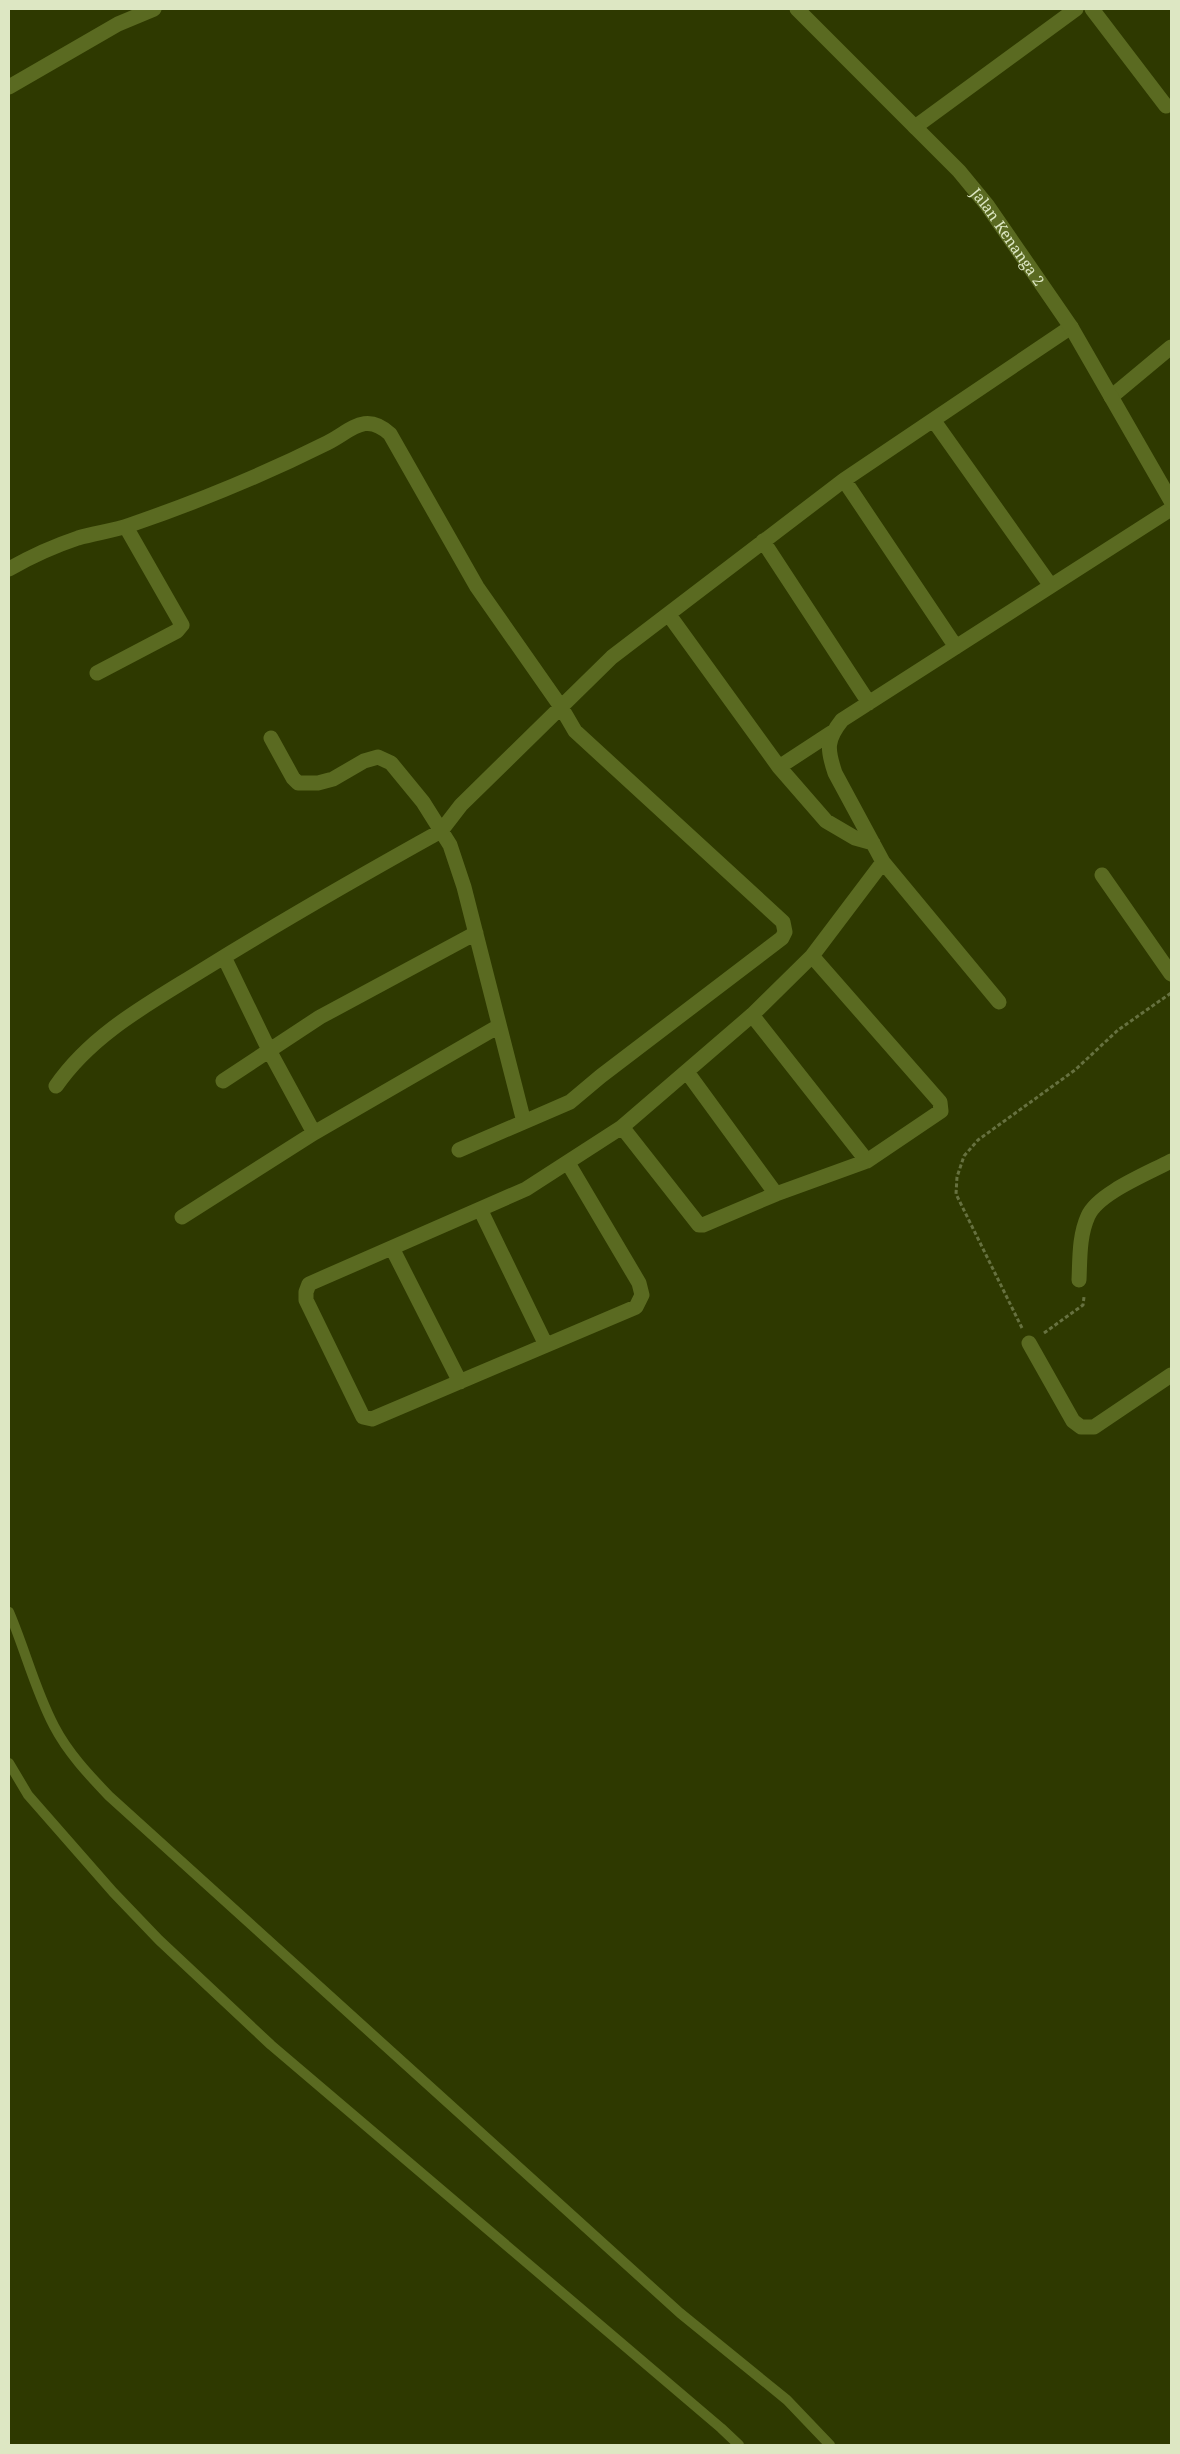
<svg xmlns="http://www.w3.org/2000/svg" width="1180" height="2454" viewBox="0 0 1180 2454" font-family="'Noto Serif',serif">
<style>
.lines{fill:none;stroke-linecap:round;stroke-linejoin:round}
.path{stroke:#66713f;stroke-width:3;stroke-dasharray:4 2.5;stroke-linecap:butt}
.lane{stroke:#5a6a21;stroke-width:10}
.street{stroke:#5a6a21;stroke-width:15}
.secondary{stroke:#5a6a21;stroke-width:15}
.labels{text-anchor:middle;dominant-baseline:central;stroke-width:5;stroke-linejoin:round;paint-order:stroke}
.street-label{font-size:15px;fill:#dde7c3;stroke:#2e3900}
</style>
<rect width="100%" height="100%" fill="#2e3900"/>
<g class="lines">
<path class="path" d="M1022,1328L956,1194L957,1177L964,1156L978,1140L1075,1070L1118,1030L1171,993
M1044,1333L1083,1305L1084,1297"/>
<path class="lane" d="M9,1612C25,1649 35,1690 54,1726C68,1753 89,1775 109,1796L680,2313L787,2400L830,2445
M9,1763L28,1795L113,1892L159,1940L271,2045L721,2428L739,2445"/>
<path class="street" d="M1092,9L1166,106
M9,87L118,24L154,9
M915,127L1076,9
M1111,397L1171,347
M934,421L1051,586
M844,480L956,647
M763,541L869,703
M9,569C30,557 54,546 78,538C95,533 113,531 130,525C197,502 263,475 327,443C351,431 365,411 390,434L477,587L561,707L575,731L783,922L785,932L782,938L601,1076L570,1102L459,1150
M669,615L779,767L826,821L855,838L873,843
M97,673L177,631L182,625L126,527
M271,738L293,778L298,783H318L333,779L364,761L378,757L391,763L423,802L450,845L464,887L524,1122
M779,767L831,733
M883,862L999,1002
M1102,875L1171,974
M812,956L940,1102L941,1111L867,1161L776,1194L703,1225H699L622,1127L752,1015L812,956L883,862L835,773C827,749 826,740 842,720L1171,509
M224,957L270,1052L314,1133L499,1026
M752,1015L867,1161
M687,1072L776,1194
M223,1081L320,1017L476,933
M56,1086C92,1034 148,1004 201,971C280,922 360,876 441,831L461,805L612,657L844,480L1071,327
M568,1163L639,1283L642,1295L636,1307L372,1419L363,1417L306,1300V1292L309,1284L526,1189L622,1127
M480,1209L546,1345
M182,1217L314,1133
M392,1248L460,1382
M1079,1280C1080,1258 1079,1236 1088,1216C1098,1193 1149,1173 1171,1161
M1029,1343L1073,1421L1081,1427H1094L1171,1375"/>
<path class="secondary" id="s1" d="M797,9L959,171L987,205L1071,327L1171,501"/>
</g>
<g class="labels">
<g class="street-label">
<text stroke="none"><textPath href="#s1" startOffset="311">Jalan Kenanga 2</textPath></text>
</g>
</g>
<rect width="1180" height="2454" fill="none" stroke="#dde7c3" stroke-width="20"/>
</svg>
